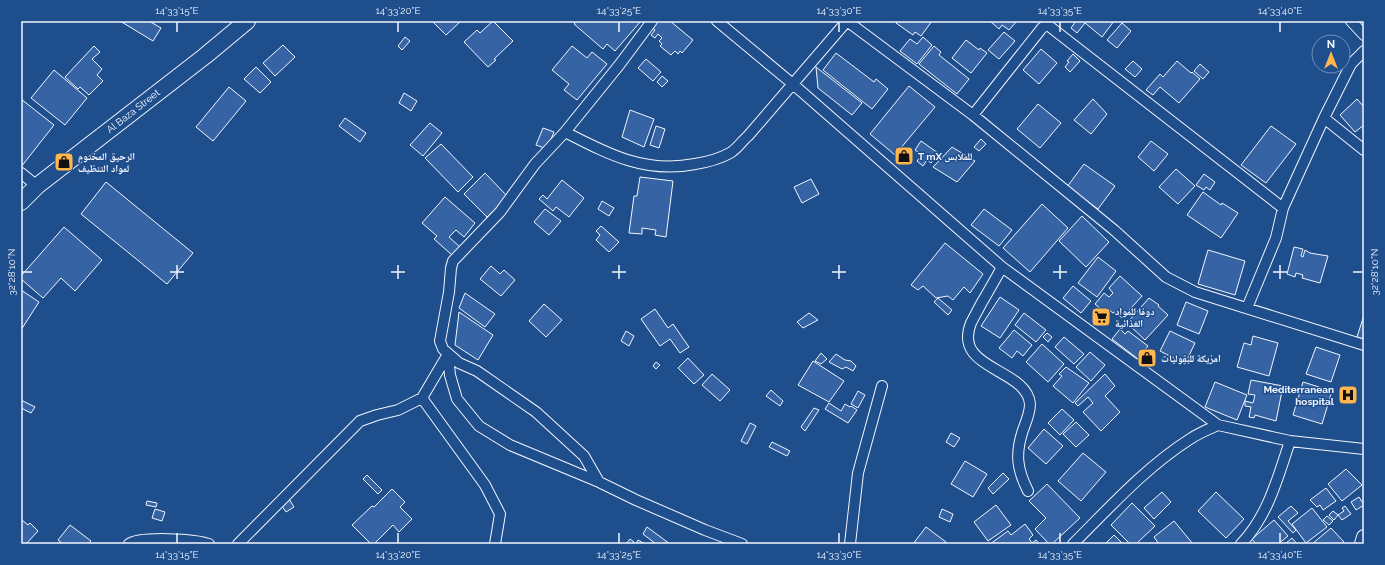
<svg xmlns="http://www.w3.org/2000/svg" width="1385" height="565" viewBox="0 0 1385 565" font-family="Raleway,'Noto Naskh Arabic',sans-serif">
<style>
.building{fill:#3563a3;stroke:#f2f6ff}
.lines{fill:none;stroke-linecap:round;stroke-linejoin:round}
.street-casing{stroke:#f2f6ff;stroke-width:12}
.secondary-casing{stroke:#f2f6ff;stroke-width:16}
.primary-casing{stroke:#f2f6ff;stroke-width:18}
.street{stroke:#1f4e8c;stroke-width:10}
.secondary{stroke:#1f4e8c;stroke-width:14}
.primary{stroke:#1f4e8c;stroke-width:16}
.ticks{fill:none;stroke:#f2f6ff;stroke-width:1.5}
.labels{text-anchor:middle;dominant-baseline:central;stroke-width:3;stroke-linejoin:round;paint-order:stroke}
.street-label{font-size:10px;fill:#f2f6ff;stroke:#1f4e8c}
.poi-label{font-size:10px;font-weight:bold;fill:#f2f6ff;stroke:#1f4e8c;text-anchor:start}
.neatline{fill:none;stroke:#f2f6ff;stroke-width:1.5}
.ticks-label{font-size:10px;text-anchor:middle;fill:#f2f6ff}
</style>
<rect width="100%" height="100%" fill="#1f4e8c"/>
<path class="building" d="M120,21H149L161,28L153,41Z
M432,21H461L446,35Z
M493,21L513,41L494,59L496,60L488,67L464,42L477,30L480,33Z
M577,21H641L615,51L607,44L603,49L574,24Z
M656,21H670L693,40L682,53L680,51L678,54L675,51L671,55L660,46L662,44L659,41L662,38L658,34L655,38L651,35L655,30L651,27Z
M897,21H932L921,36L915,32L913,35L896,23Z
M990,21H1017L1009,30L1002,25L999,29Z
M1076,21H1114L1102,37L1085,23L1077,33L1071,28Z
M1122,23L1131,31L1117,48L1107,40Z
M1004,32L1015,41L999,59L988,50Z
M405,37L410,41L402,50L398,46Z
M923,37L932,45L917,64L900,51L910,39L917,44Z
M966,40L979,50L980,48L987,53L971,73L952,58Z
M283,45L295,57L275,76L263,63Z
M94,46L100,52L92,59L102,69L97,75L103,81L89,95L80,87L78,89L65,77Z
M572,46L587,58L592,52L607,64L577,100L564,90L569,84L552,70Z
M934,46L941,52L939,55L969,79L957,94L919,64Z
M1041,49L1057,63L1039,84L1023,70Z
M836,53L874,82L876,79L888,89L872,109L823,70Z
M1073,54L1080,61L1070,72L1065,67L1069,62L1067,61Z
M646,59L661,72L653,81L638,68Z
M1133,61L1142,69L1135,77L1125,69Z
M1177,61L1191,73L1192,72L1200,79L1179,103L1160,87L1153,95L1146,90L1160,74L1163,77Z
M1200,64L1209,72L1203,79L1194,71Z
M256,67L271,82L260,93L244,79Z
M816,67L862,103L852,115L818,88Z
M54,70L87,98L65,125L31,98Z
M662,76L668,81L662,87L657,82Z
M909,86L935,107L895,155L870,134Z
M229,87L246,101L213,141L196,127Z
M404,93L417,101L411,111L399,103Z
M21,99L54,125L21,167Z
M1093,99L1107,114L1091,134L1074,120Z
M1357,99L1364,107V125L1355,132L1340,115Z
M1038,104L1061,123L1040,148L1017,129Z
M630,110L654,119L644,147L622,137Z
M345,118L366,133L360,142L339,126Z
M430,123L442,133L423,156L410,145Z
M656,126L665,129L659,148L650,145Z
M1271,126L1296,144L1266,183L1241,165Z
M543,128L554,132L547,149L536,145Z
M981,139L986,144L979,151L974,147Z
M921,141L938,153L931,163L927,160L923,166L917,161L922,155L915,150Z
M1151,141L1168,154L1154,171L1138,157Z
M441,144L473,177L458,192L425,158Z
M952,147L975,161L957,182L933,167Z
M1084,164L1115,186L1098,209L1067,187Z
M1176,169L1195,186L1178,204L1159,187Z
M485,173L508,197L487,217L464,194Z
M1204,174L1215,182L1210,190L1206,187L1204,190L1196,185Z
M640,177L673,181L666,237L655,235L656,230L642,228V234L629,233L634,196H637Z
M811,179L819,194L802,203L794,187Z
M562,180L584,198L569,217L556,207L553,211L539,199L543,195L547,199Z
M106,182L193,253L167,284L81,214Z
M1203,192L1221,205L1222,203L1238,213L1221,238L1187,215Z
M445,197L475,223L464,237L456,230L449,237L461,248L453,256L434,239L437,236L422,223Z
M602,201L614,208L609,216L598,209Z
M1042,204L1068,228L1030,272L1003,248Z
M545,209L561,221L549,235L534,222Z
M984,209L1012,230L999,246L971,225Z
M1082,216L1109,242L1086,267L1059,241Z
M601,226L619,242L609,252L596,240L600,235L596,231Z
M64,227L102,260L75,291L61,278L43,298L21,279V276Z
M945,243L983,274L970,293L964,287L953,300L948,296L936,298L923,286L918,290L911,285Z
M1294,247L1303,249L1301,256L1303,257L1305,250L1310,253L1328,256L1320,283L1302,278L1303,275L1296,273L1295,277L1287,274Z
M1208,250L1245,261L1235,295L1198,284Z
M1098,257L1116,271L1097,297L1078,283Z
M491,266L500,274L504,270L515,280L501,296L480,279Z
M1120,276L1142,296L1122,318L1115,312L1113,313L1108,309L1105,313L1095,304L1104,293L1109,297L1113,293L1109,288Z
M1073,286L1091,301L1081,313L1063,298Z
M21,290L39,302L21,330Z
M465,293L495,314L485,327L459,308Z
M1000,297L1019,310L1000,338L981,326Z
M938,298L952,310L948,315L934,302Z
M1149,298L1159,305L1158,306L1168,315L1145,340L1127,323Z
M1186,302L1208,311L1199,334L1177,325Z
M544,304L562,320L546,337L529,321Z
M655,309L668,328L673,324L689,347L680,353L670,339L660,346L641,319Z
M459,312L493,335L478,360L455,345Z
M809,313L818,320L803,328L797,322Z
M1024,313L1046,330L1036,342L1015,325Z
M1364,315V339L1357,337Z
M1120,329L1125,334L1128,331L1148,346L1138,359L1112,339Z
M1014,330L1032,345L1023,356L1017,351L1012,358L999,348Z
M626,331L634,336L629,346L621,341Z
M1170,331L1195,343L1185,364L1160,351Z
M1047,333L1052,337L1048,342L1043,337Z
M1253,336L1278,343L1269,376L1237,367L1244,343L1251,345Z
M1064,337L1084,354L1074,364L1055,347Z
M1042,344L1064,364L1048,382L1026,362Z
M1316,347L1340,355L1331,382L1306,374Z
M1090,352L1105,365L1091,381L1076,367Z
M821,353L827,359L821,364L815,361Z
M836,354L845,360L851,361L856,366L853,371L846,367L842,369L829,362Z
M688,358L704,375L694,384L678,368Z
M813,361L844,381L829,402L798,385Z
M656,362L660,365L656,369L653,366Z
M1066,367L1089,383L1073,403L1053,386L1062,376L1059,374Z
M712,374L730,390L720,401L702,385Z
M1105,374L1115,386L1105,396L1120,412L1101,431L1083,412L1093,403L1088,397L1078,406L1075,403Z
M1251,380L1283,386L1276,421L1255,415L1254,418L1249,417L1251,407L1245,406V401L1253,403L1255,395L1248,394Z
M1215,382L1247,395L1237,420L1205,407Z
M1303,382L1332,391L1322,424L1293,415Z
M771,390L783,401L780,406L766,396Z
M858,391L865,395L858,408L851,404Z
M21,400L35,407L31,413L21,408Z
M829,403L841,411L845,404L850,407L851,406L857,410L848,423L825,409Z
M814,408L819,410L805,431L801,427Z
M1062,409L1074,420L1060,435L1048,423Z
M1076,422L1089,435L1076,447L1063,434Z
M750,423L756,426L747,444L741,441Z
M1044,429L1063,446L1046,464L1028,448Z
M951,433L960,438L954,447L946,442Z
M772,442L790,451L787,456L769,447Z
M1083,453L1106,472L1081,501L1058,481Z
M965,461L987,474L973,497L951,484Z
M1346,469L1362,485L1342,501L1328,484Z
M1003,473L1009,479L993,494L988,488Z
M367,475L382,490L378,494L363,479Z
M1047,484L1080,518L1052,544H1049L1035,529L1046,518L1029,501Z
M1326,488L1336,501L1323,510L1320,505L1317,507L1310,500Z
M392,489L405,502L400,507L412,519L399,532L393,525L374,544H371L352,525L372,506L374,507Z
M1162,492L1171,502L1154,519L1144,508Z
M1216,492L1244,519L1226,538L1198,511Z
M1359,497L1364,505L1356,510L1351,502Z
M289,499L294,507L286,512L281,505Z
M147,501L157,503L156,507L146,505Z
M1132,503L1155,526L1136,544H1130L1111,525Z
M996,505L1011,525L988,541L974,522Z
M1291,506L1298,513L1288,521L1296,530L1293,533L1278,517Z
M1345,506L1351,514L1342,520L1338,515L1344,511L1342,508Z
M1312,508L1327,527L1306,543L1292,524Z
M155,509L165,512L162,521L152,518Z
M942,509L953,514L950,522L939,517Z
M1333,511L1338,515L1334,520L1329,515Z
M1327,516L1333,521L1329,525L1323,520Z
M22,520L28,525L30,523L38,531L26,544H21V521Z
M1274,520L1288,536L1278,544H1256L1252,539Z
M1174,521L1193,544H1159L1154,537Z
M1025,524L1033,535L1029,539L1032,543L1036,540L1039,544H990L1008,531L1011,535Z
M70,525L91,541L88,544H63L58,540Z
M647,527L670,544H656L643,534Z
M926,527L946,542L944,544H913Z
M1331,528L1344,542L1343,544H1312Z
M1114,535L1123,544H1105Z
M1292,538L1297,544H1285Z
M630,539L634,542L632,544H626Z
M638,540L645,544H636Z"/>
<g class="lines">
<g class="street-casing">
<path id="street" d="M652,21L620,64L565,132L535,164L500,212L453,261L451,268L449,292L440,341L443,349L459,363L477,371L536,412L584,456L599,482L636,500L705,530L742,544
M717,21L794,85L1002,267L1218,425L1290,441L1364,449
M847,21L973,115L1114,230L1166,277L1195,292L1364,345
M1351,21L1364,35
M973,115L1042,28L1045,26H1049L1283,208L1276,238L1247,308
M1324,118L1364,150
M565,132C608,154 645,174 695,164C708,162 719,159 730,153C737,149 742,141 748,136L847,21
M21,173L37,186
M1283,208L1324,118L1351,64L1364,51
M1002,267C995,280 988,292 981,304C978,310 974,317 971,323C952,370 1027,368 1030,404C1030,413 1026,422 1023,430C1015,454 1017,469 1028,491
M448,354L450,375L457,399L479,426L510,445L599,482
M422,398L485,485L500,514L495,544
M129,544C139,536 196,539 209,544
M238,544L360,421L377,415L398,410L422,398L448,354
M850,544L858,473L882,386
M1073,544C1110,507 1146,467 1190,439C1199,433 1209,429 1218,425
M1241,544C1268,516 1278,477 1290,441"/>
</g>
<g class="secondary-casing">
<path id="secondary" d="M1362,544L1364,537"/>
</g>
<g class="primary-casing">
<path id="primary" d="M21,202L37,186L205,56L247,21"/>
</g>
<use href="#street" class="street"/>
<use href="#secondary" class="secondary"/>
<use href="#primary" class="primary"/>
</g>
<path class="ticks" d="M177,22V32M398,22V32M619,22V32M839,22V32M1060,22V32M1280,22V32M177,265V279M398,265V279M619,265V279M839,265V279M1060,265V279M1280,265V279M22,272H32M170,272H184M391,272H405M612,272H626M832,272H846M1053,272H1067M1273,272H1287M1353,272H1363M177,533V543M398,533V543M619,533V543M839,533V543M1060,533V543M1280,533V543"/>
<defs>
<g id="shop-square" transform="scale(1)"><rect x="-9" y="-9" width="18" height="18" rx="4" fill="#ffb74d" stroke="#1f4e8c"/><path d="M-5-2.5h2.3a2.7 3.5 0 0 1 5.4 0H5L5.5 6h-11ZM-1.5-2.5h3a1.5 2.3 0 0 0-3 0Z" fill="#111"/></g>
<g id="supermarket-square" transform="scale(1)"><rect x="-9" y="-9" width="18" height="18" rx="4" fill="#ffb74d" stroke="#1f4e8c"/><path d="M-6-5.5h2.5l.6 2H6L4.5 2H-2.5L-4.4-4H-6ZM-1.5 3.2a1.3 1.3 0 1 0 .1 0ZM3 3.2a1.3 1.3 0 1 0 .1 0Z" fill="#111"/></g>
<g id="hospital-square" transform="scale(1)"><rect x="-9" y="-9" width="18" height="18" rx="4" fill="#ffb74d" stroke="#1f4e8c"/><path d="M-5-5h3v3.5h4V-5h3V5h-3V1.5h-4V5h-3Z" fill="#111"/></g>
</defs>
<g fill-rule="evenodd">
<use href="#shop-square" x="904" y="156"/>
<use href="#shop-square" x="64" y="162"/>
<use href="#supermarket-square" x="1101" y="317"/>
<use href="#shop-square" x="1147" y="358"/>
<use href="#hospital-square" x="1348" y="395"/>
</g>
<g class="labels">
<g class="street-label">
<text transform="translate(133 111) rotate(-38)">Al Baza Street</text>
</g>
<g class="poi-label">
<text x="78" y="156">الرحيق المختوم<tspan x="78" dy="12">لمواد التنظيف</tspan></text>
<text x="918" y="156">T mX للملابس</text>
<text x="1115" y="311">دوفا للمواد<tspan x="1115" dy="12">الغذائية</tspan></text>
<text x="1161" y="358">امزيكة للبقوليات</text>
<text x="1334" y="389" text-anchor="end">Mediterranean<tspan x="1334" dy="12">hospital</tspan></text>
</g>
</g>
<rect width="1385" height="565" fill="none" stroke="#1f4e8c" stroke-width="44"/>
<g transform="translate(1331 54)"><circle r="19" fill="#1f4e8c" stroke="#7391ba"/>
<path d="M0-3L7 15L0 10L-7 15Z" fill="#ffb74d"/>
<text y="-6" font-size="11" font-weight="bold" text-anchor="middle" fill="#f2f6ff">N</text>
</g>
<rect x="22" y="22" width="1341" height="521" class="neatline"/>
<g class="ticks-label">
<text x="177" y="14">14°33'15"E</text>
<text x="398" y="14">14°33'20"E</text>
<text x="619" y="14">14°33'25"E</text>
<text x="839" y="14">14°33'30"E</text>
<text x="1060" y="14">14°33'35"E</text>
<text x="1280" y="14">14°33'40"E</text>
<text transform="translate(11 272) rotate(-90)" y="4">32°28'10"N</text>
<text transform="translate(1374 272) rotate(-90)" y="4">32°28'10"N</text>
<text x="177" y="558">14°33'15"E</text>
<text x="398" y="558">14°33'20"E</text>
<text x="619" y="558">14°33'25"E</text>
<text x="839" y="558">14°33'30"E</text>
<text x="1060" y="558">14°33'35"E</text>
<text x="1280" y="558">14°33'40"E</text>
</g>
</svg>
